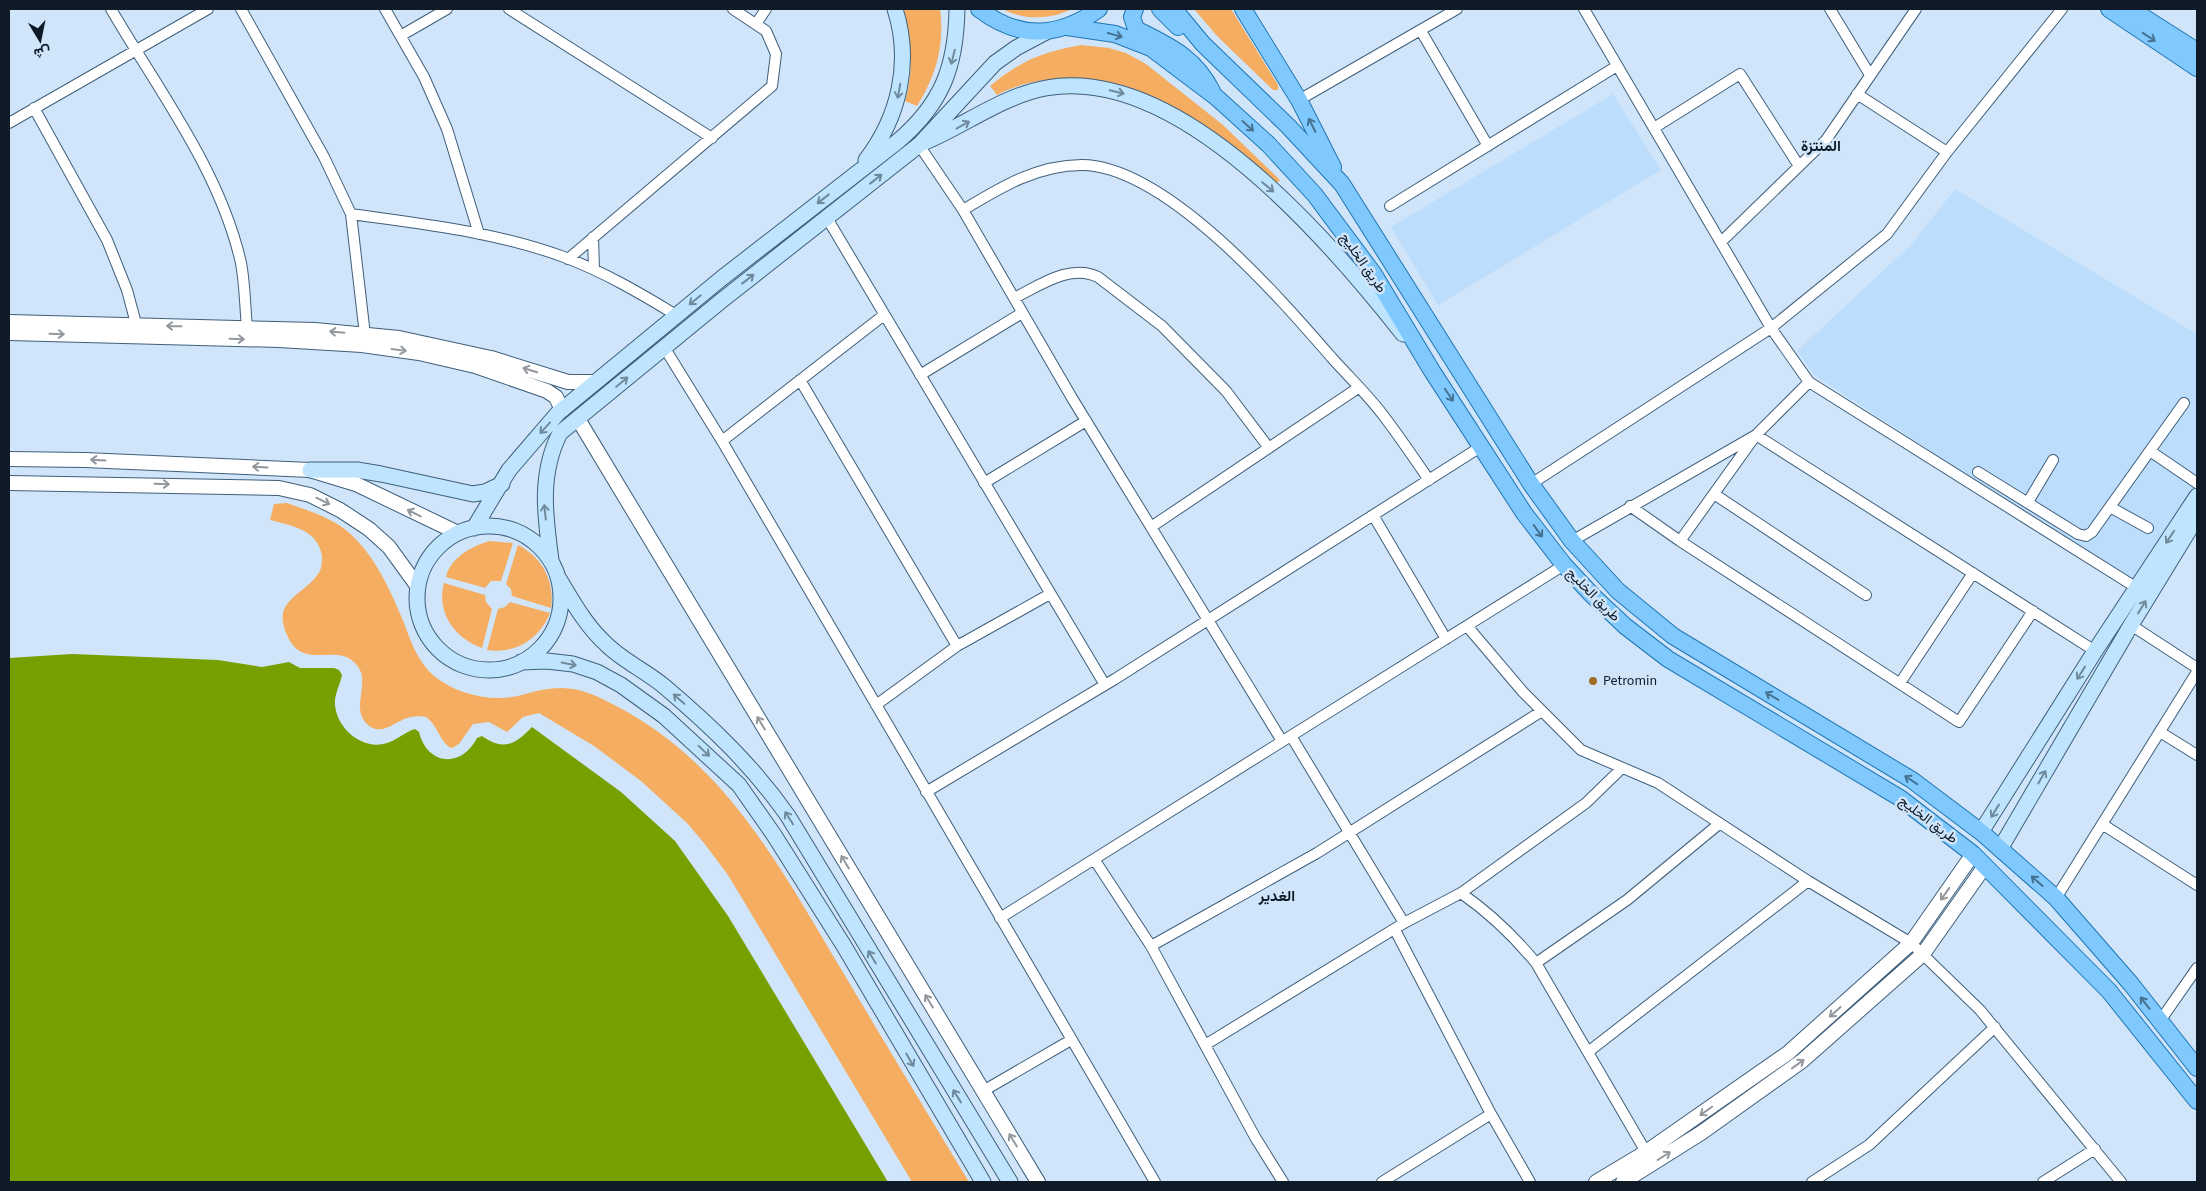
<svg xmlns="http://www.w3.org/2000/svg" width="2206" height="1191" viewBox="0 0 2206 1191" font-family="'Source Sans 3',Vazirmatn,sans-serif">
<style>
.built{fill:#bcddfc}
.green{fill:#f5ad61}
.water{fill:#769f00}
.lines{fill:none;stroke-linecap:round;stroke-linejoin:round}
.minor-casing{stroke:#3f5f7b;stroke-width:12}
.tertiary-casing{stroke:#3f5f7b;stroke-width:16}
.secondary-casing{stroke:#3f5f7b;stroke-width:17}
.primary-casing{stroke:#2075b2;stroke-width:18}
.minor{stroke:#fff;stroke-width:10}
.tertiary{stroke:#fff;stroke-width:14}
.secondary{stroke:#bfe4fe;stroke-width:15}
.primary{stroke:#7fc9fe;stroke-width:16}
.oneway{stroke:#467292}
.oneway2{stroke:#6f8a9d}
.oneway3{stroke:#93989e}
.poi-dot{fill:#a36a28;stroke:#d0e5f9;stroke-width:2}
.labels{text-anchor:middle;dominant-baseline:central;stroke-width:5;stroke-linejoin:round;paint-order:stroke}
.street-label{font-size:14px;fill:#0e1b27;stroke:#d0e5f9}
.poi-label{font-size:14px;fill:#0e1b27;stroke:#d0e5f9;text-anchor:start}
.neighbourhood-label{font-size:15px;font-weight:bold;fill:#0e1b27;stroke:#d0e5f9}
</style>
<rect width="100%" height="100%" fill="#d0e5f9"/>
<path class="built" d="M1613,94L1661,170L1438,305L1391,227Z
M1955,189L2197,334V488L2136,585L1814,375L1797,351L1912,244Z"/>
<path class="green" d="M902,9H940C945,45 936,76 917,106L905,101C915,70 910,39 902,9Z
M1002,9H1072C1050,20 1024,20 1002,9Z
M1194,9H1231L1278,85V90H1273L1217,36Z
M1081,45L1109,48L1126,53L1146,64L1223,125L1280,180L1276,184C1213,137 1160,85 1078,79C1051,77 1021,82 997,95L990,86C1021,61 1041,52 1081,45Z
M287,503C304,509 323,515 339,525C371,546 390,589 404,623C411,642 418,662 434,676C458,695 493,703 522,695C535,691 548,688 562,688C581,688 600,697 616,706C727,763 782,871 844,974C885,1043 927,1113 969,1182H912L728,875L704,843L687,823L641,781L594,746L539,713L523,717L507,732L489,722L473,724L459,744L452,748C441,745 438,725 426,717C420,716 414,716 407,718C394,722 380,738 366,723C350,705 373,681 355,663C335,642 303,672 287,635C271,600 303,596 318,574C322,569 322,562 322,556C318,530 293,526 270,520L274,504Z
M489,541L513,543L501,581H491L485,588L446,577C451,557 471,547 489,541Z
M518,545C542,557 555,581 551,608L512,596L511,589L506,584Z
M444,583L485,595L486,602L492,609L482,648C455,638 436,613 444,583Z
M510,602L550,613C539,640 515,654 487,650L498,609L505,607Z"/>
<path class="water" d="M72,654L218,660L262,667L289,662L300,668H334L339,670L342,675C340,685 334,695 335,705C337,729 363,751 387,743C397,740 405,732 415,729L419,732C427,765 461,769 477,738L482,736C503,751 515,745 532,727L621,792L675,841L728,916L888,1182H9V658Z"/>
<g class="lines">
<g class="minor-casing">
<path id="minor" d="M111,9C158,90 220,170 241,263C245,284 245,307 247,328
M241,9L324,157L351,214L365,335
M385,9L424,77L447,129L479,234
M509,9L712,138
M1584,9L1771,328L1809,382L2137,588
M1830,9L1870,75
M756,24L766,9
M1421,31L1488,146
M402,35L447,9
M1857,94L1947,152
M1299,100L1457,9
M34,108L107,240L127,290L138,331
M9,123L208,9
M1654,128L1740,74L1799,166
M919,145L963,210L1072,398L1282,741
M1390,206L1617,66
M963,210C1001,187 1037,165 1082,165C1166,166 1280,298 1332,358C1349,377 1368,395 1383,415C1399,436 1414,458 1429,480
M351,214C422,224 497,232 564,257C604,272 640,293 676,315
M827,218L1105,685
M593,237L594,269
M1721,242L1826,140L1916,9
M568,259L772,86L776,54L766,31L733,9
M1014,298C1039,286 1070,263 1098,277L1162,326L1226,391L1269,448
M664,347L722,441L1155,1182
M920,375L1022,313
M800,380L957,646L1050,594
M722,441L884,315
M2150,451L2197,483
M1978,472L2078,534L2086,536L2092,532L2184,403
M984,483L1086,421
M1531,484L1771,328L1887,234L1947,152L2062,9
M1714,494L1866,595
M2028,502L2053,460
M1630,506L1680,541L1959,722L2033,611
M2110,507L2148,528
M1373,515L1446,639
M1151,527L1358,388
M1572,541L1756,435L1809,382
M1680,541L1756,435L2095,651
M2131,625L2197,668
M1467,626L1523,692L1581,750L1658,783L1808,881L1911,943L1980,1010L2121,1182
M1900,683L1973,573
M876,705L957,646
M2160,732L2197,755
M1291,736L1404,923
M926,792L1115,679L1482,446
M2102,824L2197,885
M1094,859L1151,946L1255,1137L1283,1182
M1461,893C1491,914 1513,935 1536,963L1646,1152
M2056,898L2197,672
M1000,918L1564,565
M1395,930L1491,1114L1530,1182
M1151,946L1317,853L1542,711
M1536,963L1627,900L1719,824
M2160,1021L2197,968
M1205,1045L1404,923L1461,893L1586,803L1621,769
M1588,1052L1808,881
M983,1091L1071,1040
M1382,1182L1491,1114
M1812,1182L1869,1145L1995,1027
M2043,1182L2095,1149"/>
</g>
<g class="tertiary-casing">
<path id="tertiary" d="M9,322L315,330L399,338L491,358L568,382H594
M9,333L279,340L362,345L419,353L475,366L547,391L556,397L562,410
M578,419L1038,1182
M9,459L85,460L310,470L356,484L458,533
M9,483L279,488L310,495L340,510L369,529L389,547L418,587
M1596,1182L1646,1152L1788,1053L1911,943L1973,854
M1623,1182L1701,1133L1802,1061L1923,954L1985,866"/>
</g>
<g class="secondary-casing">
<path id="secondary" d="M925,142C965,125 1003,96 1046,88C1179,64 1329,240 1403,334
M866,160C899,117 912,62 895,9
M310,470H357L381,474L473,494L485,492L502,484
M417 598a72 72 0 1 1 144 0a72 72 0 1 1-144 0Z
M474,528L509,470L558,413L722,278L897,142C942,104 956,67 957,9
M551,560C545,516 539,474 560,433L721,301L919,145L995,63L1016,48L1048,31
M559,579C573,602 586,626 606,644C623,661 646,671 665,687C711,726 753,766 788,816L1010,1182
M521,662L547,661L573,664L597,672L621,685L664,716L739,785L774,835L844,946L983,1182
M1981,832L2095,651L2197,496
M2000,849L2131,625L2197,517"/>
</g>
<g class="primary-casing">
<path id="primary" d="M979,9C1019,40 1058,38 1099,9
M1135,9L1132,17L1136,29C1169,46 1194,56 1212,91
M1160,9L1178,27
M1174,9L1203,44L1288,126L1342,184L1531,484L1572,541L1618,591L1673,636L1912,780L1981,832L2056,898L2131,984L2197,1068
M1243,9L1299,100L1333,167
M2109,9L2197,68
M2131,9L2197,51
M1067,27L1115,34L1151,48L1216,97L1268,144L1315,195L1373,273L1432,371L1524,513L1564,565L1592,595L1625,626L1668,659L1900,798L1973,854L2109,991L2197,1101"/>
</g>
<use href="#minor" class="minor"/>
<use href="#tertiary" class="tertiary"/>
<use href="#secondary" class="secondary"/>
<use href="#primary" class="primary"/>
</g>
<defs><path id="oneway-shaft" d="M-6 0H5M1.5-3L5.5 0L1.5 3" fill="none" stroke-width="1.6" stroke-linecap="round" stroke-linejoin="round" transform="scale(1.25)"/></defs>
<g class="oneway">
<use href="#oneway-shaft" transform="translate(1115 35) rotate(15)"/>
<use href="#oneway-shaft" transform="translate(2149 37) rotate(33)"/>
<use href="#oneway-shaft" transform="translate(1312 125) rotate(-117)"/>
<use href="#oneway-shaft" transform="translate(1248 126) rotate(42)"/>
<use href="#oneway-shaft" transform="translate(1449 395) rotate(56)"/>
<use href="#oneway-shaft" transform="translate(1538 531) rotate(54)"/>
<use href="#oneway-shaft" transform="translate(1772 696) rotate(-149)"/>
<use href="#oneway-shaft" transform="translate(1911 780) rotate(-147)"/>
<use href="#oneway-shaft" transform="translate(2037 881) rotate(-139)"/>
<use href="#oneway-shaft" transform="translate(2145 1003) rotate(-128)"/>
</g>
<g class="oneway2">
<use href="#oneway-shaft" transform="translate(953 57) rotate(104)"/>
<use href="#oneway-shaft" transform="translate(899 91) rotate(101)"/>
<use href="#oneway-shaft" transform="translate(1117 92) rotate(13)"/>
<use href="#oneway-shaft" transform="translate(963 125) rotate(-29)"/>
<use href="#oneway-shaft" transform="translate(876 179) rotate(-38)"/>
<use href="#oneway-shaft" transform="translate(1268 187) rotate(40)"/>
<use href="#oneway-shaft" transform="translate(823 199) rotate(142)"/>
<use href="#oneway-shaft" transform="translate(748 279) rotate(-38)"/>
<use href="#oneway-shaft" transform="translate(695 300) rotate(141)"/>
<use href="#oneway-shaft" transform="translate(622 382) rotate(-40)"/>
<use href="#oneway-shaft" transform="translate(545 428) rotate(132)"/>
<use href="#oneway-shaft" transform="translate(545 512) rotate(-96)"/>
<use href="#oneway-shaft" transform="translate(2170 537) rotate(124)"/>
<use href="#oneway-shaft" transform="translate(2142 607) rotate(-58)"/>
<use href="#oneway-shaft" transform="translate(569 664) rotate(11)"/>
<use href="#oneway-shaft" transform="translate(2081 673) rotate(122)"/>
<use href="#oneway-shaft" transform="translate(679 699) rotate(-139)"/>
<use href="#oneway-shaft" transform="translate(704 751) rotate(43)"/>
<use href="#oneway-shaft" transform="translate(2042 777) rotate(-60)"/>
<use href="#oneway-shaft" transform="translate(1995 811) rotate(122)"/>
<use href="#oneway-shaft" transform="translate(789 818) rotate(-123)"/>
<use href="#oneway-shaft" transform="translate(872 957) rotate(-121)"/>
<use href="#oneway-shaft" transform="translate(910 1060) rotate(60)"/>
<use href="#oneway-shaft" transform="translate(957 1096) rotate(-122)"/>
</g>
<g class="oneway3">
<use href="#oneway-shaft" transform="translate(174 326) rotate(-179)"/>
<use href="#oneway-shaft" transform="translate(337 332) rotate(-175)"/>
<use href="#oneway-shaft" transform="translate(57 334) rotate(2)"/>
<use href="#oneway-shaft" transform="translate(237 339) rotate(2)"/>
<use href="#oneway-shaft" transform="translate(399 350) rotate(8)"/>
<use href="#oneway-shaft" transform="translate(530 370) rotate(-163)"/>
<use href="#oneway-shaft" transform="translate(98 460) rotate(-177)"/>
<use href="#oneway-shaft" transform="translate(260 467) rotate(-177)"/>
<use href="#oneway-shaft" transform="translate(162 484) rotate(2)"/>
<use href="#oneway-shaft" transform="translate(323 501) rotate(26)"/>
<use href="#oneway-shaft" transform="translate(414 513) rotate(-154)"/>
<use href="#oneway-shaft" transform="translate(761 723) rotate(-121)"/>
<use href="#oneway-shaft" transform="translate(845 862) rotate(-121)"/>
<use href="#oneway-shaft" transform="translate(1945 894) rotate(125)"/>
<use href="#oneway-shaft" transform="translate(929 1001) rotate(-121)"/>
<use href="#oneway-shaft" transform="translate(1835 1012) rotate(138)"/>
<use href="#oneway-shaft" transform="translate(1798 1064) rotate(-36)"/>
<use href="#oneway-shaft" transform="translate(1706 1111) rotate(145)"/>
<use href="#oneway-shaft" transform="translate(1013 1140) rotate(-121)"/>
<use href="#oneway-shaft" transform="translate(1664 1156) rotate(-32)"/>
</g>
<circle class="poi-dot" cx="1593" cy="681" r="5"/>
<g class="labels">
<g class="street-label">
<text transform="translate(1363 263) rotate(55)">طريق الخليج</text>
<text transform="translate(1593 595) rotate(45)">طريق الخليج</text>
<text transform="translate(1928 820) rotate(37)">طريق الخليج</text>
</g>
<g class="poi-label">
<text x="1603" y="681">Petromin</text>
</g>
<g class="neighbourhood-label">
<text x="1821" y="146">المنتزة</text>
<text x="1277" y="896">الغدير</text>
</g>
</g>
<rect width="2206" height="1191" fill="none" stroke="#0e1b27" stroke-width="20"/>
<g transform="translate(40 40) rotate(170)" stroke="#d0e5f9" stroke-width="4" paint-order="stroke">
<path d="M0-4L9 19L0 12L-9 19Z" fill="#0e1b27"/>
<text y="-8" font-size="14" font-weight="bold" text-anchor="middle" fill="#0e1b27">ش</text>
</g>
</svg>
